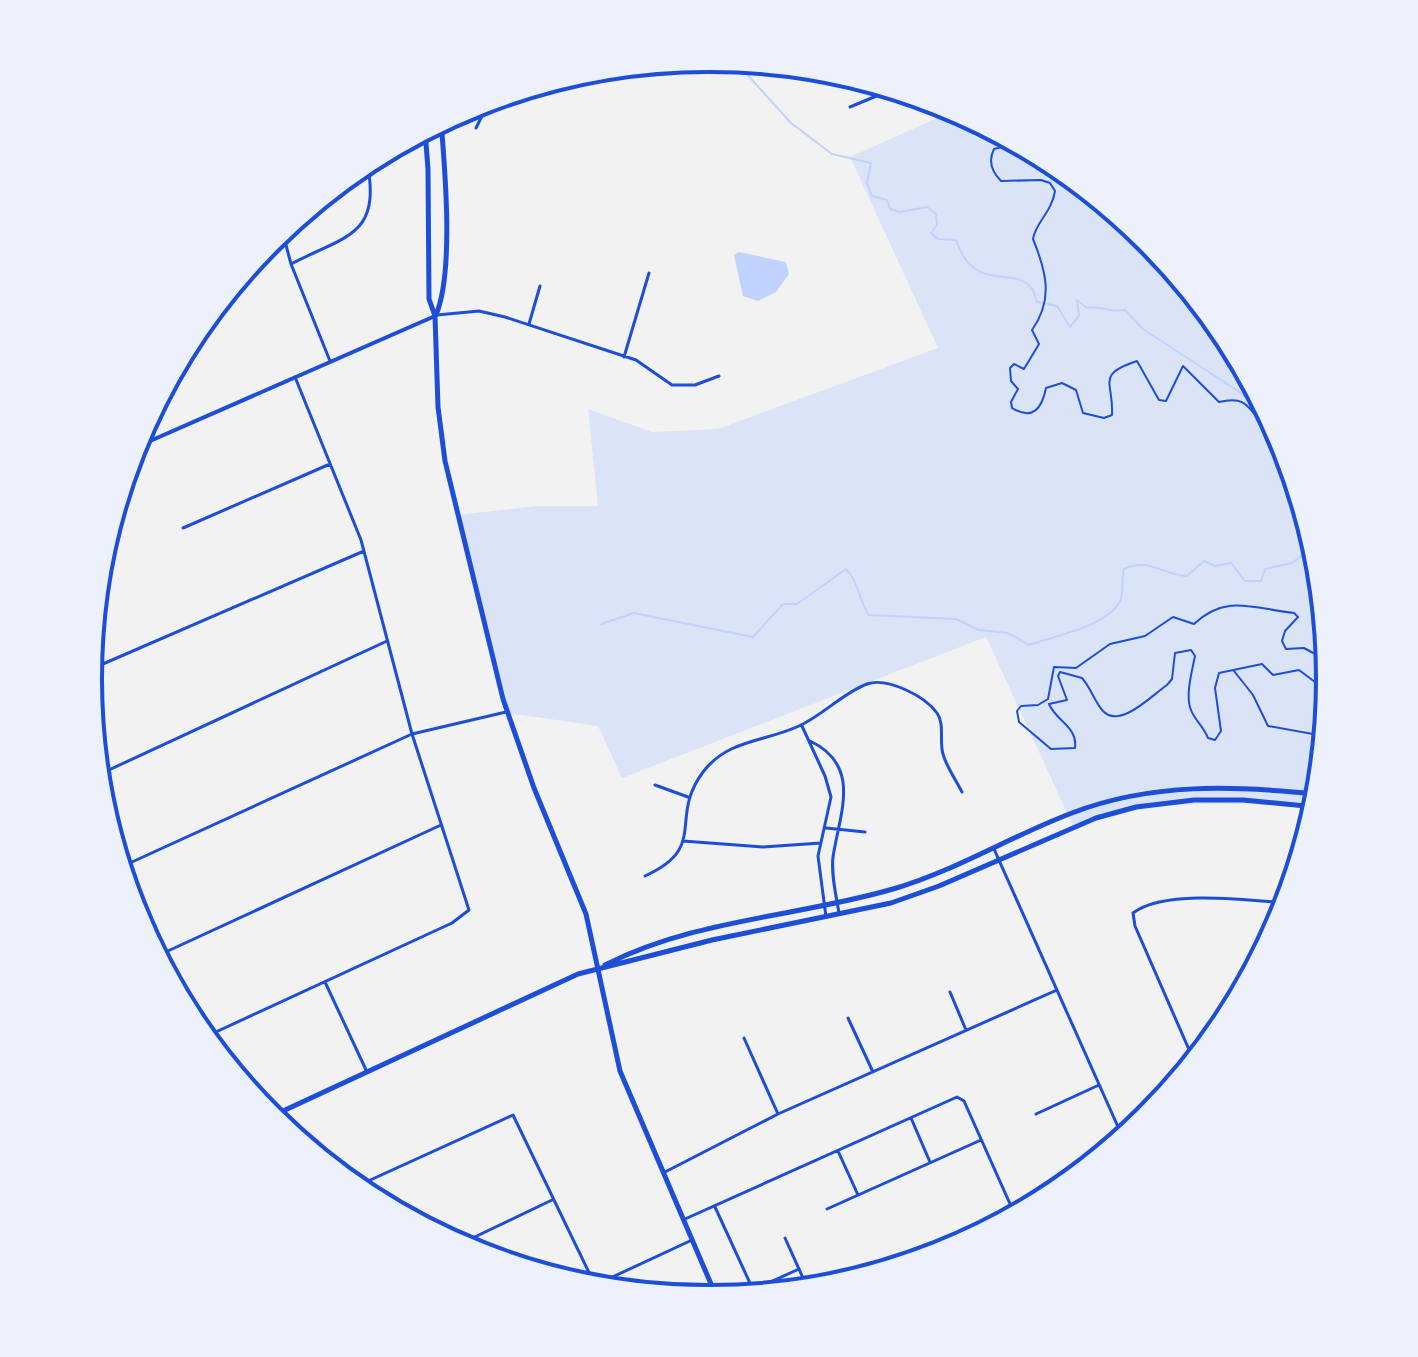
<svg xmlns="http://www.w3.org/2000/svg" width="1418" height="1357" viewBox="0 0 1418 1357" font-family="Georgia,serif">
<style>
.green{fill:#dbe4f7}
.water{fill:#bfd3fe}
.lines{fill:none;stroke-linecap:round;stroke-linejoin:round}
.stream{stroke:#bfd3fe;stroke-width:2}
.path{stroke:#1d4ed8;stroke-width:2}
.minor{stroke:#1d4ed8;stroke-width:3}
.tertiary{stroke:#1d4ed8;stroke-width:4}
.secondary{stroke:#1d4ed8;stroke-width:5}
.rim{fill:none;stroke:#1d4ed8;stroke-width:4}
</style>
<rect width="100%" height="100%" fill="#f2f2f2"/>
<path class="green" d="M955,110L1054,163L1148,240L1225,334L1282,441L1318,558L1329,679L1315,809C1232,801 1154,798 1074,828L986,637L622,778L598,726L508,713L457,515L537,506H598L588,409L652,432L718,429L938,348L850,157Z"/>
<path class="water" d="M739,252L786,262L789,274L776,292L758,301L743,296L734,255Z"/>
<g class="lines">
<path class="stream" d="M735,61L791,123L832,154L871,163L867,183L872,196L887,200L890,209L900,212L927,207L936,214L937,225L931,233L938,239L956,240C976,297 1015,263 1033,290C1035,294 1035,298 1037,302L1057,306L1070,327L1079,316L1077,300L1087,308C1102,305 1110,313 1125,310L1143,329L1241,393L1271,421
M601,624L634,613L753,637L783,604H797L846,569C860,584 858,599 869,615L956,619L979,630L1008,633L1029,645C1055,636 1108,626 1120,601C1124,593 1121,578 1124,569C1147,557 1163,575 1187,576L1204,561L1215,566L1231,563L1245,581H1261L1265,569L1292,563L1314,546"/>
<path class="path" d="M1010,139L1006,146L994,149C988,161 992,172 1001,181L1041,180L1050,183L1055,191C1052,212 1035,223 1033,239C1046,271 1054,299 1032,330L1039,344L1024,369L1014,364L1010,368L1011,381L1018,389L1011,402L1012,408C1033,421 1042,408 1046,388L1062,383L1076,390L1083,413L1104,418L1112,415C1114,382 1095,375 1137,361L1159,400L1166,401L1183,366L1219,402C1241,397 1246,402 1259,420L1273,423
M1328,661L1304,648L1286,649L1282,641L1285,631L1298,617L1294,613C1254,609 1227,593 1194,624L1173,617L1145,636L1110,644L1076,668L1054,667L1048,699L1038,705L1021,706L1017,711L1019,722L1051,749L1075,748C1078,727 1056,721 1049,704L1067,700L1058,676L1060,672L1082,678C1091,688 1094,701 1103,711C1120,729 1151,696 1167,685L1172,679L1175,653L1191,650L1195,656C1192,671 1185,696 1191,710C1194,719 1204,727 1208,738L1215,740L1221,731L1215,688L1219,673L1262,664L1273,675L1299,670L1323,688L1329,687
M1234,671L1253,695L1268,726L1324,736"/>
<path class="minor" d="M850,107L893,89
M476,128L490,100
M282,230L291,264L330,361
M291,264C349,234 381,236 367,161
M437,315L479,311L505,317L636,360L672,385H695L719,376
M529,324L540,286
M624,357L649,273
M141,432L145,443
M183,528L330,464
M89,670L364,551
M802,726L825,776L831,797L818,856L826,917
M810,741C863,766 839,815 833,857C831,875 836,895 839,913
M98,775L387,641
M655,785L688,797
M826,828L865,832
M683,841L763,847L821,843
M994,849L1123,1138
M121,867L412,734L506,712
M645,876C709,847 668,819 703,772C728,739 765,742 799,726C823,715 843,693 867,684C887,677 925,696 937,713C945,724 939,741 943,754C946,766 956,780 962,792
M157,956L441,825
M325,982L367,1072
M950,992L966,1030
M848,1018L873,1072
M205,1037L452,923L469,910L412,734L361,540L295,377
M744,1038L778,1114
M1194,1061L1135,926L1133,913C1164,889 1249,900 1286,903
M1036,1114L1099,1085
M911,1118L930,1162
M838,1151L858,1195
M665,1172L778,1114L1057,990
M355,1187L513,1115L595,1285
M715,1207L755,1294
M827,1209L981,1140
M685,1219L957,1097L964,1101L1015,1215
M785,1238L808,1289
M458,1245L552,1200
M591,1287L692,1240
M753,1290L799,1269"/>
<path class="tertiary" d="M134,448L435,316"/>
<path class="secondary" d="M425,130L428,169L429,299L435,316L438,407L445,461L503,699L534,788L586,914L620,1071L717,1298
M436,315C454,272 445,170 441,121
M605,965C695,919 797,917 893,889C955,871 1011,836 1072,813C1152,782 1234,786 1318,794
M270,1117L578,974L712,940L891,903L939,886L1096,818L1136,807L1194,800H1243L1316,807"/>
</g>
<path d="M0 0H1418V1357H0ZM708 72H710A606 606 0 0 1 1316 678V679A606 606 0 0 1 710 1285H708A606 606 0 0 1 102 679V678A606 606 0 0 1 708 72Z" fill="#edf1fc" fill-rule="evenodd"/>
<path class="rim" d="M708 72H710A606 606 0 0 1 1316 678V679A606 606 0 0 1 710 1285H708A606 606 0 0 1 102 679V678A606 606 0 0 1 708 72Z"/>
</svg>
